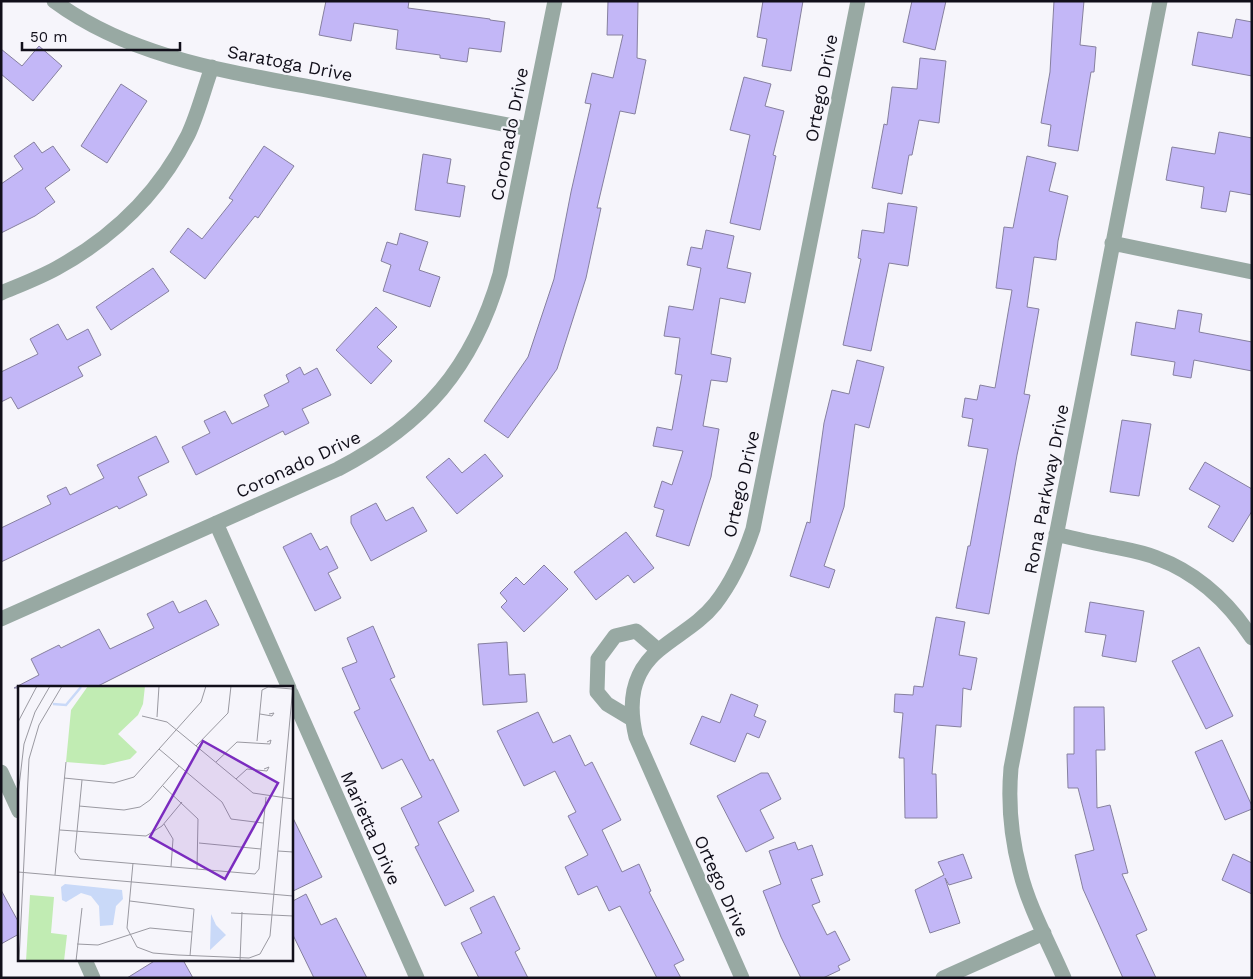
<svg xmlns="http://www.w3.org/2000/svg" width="1253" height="979" viewBox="0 0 1253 979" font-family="'Work Sans',sans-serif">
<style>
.building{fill:#c3b7f7;stroke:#86809f}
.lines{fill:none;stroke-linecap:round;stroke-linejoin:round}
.minor{stroke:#98a9a3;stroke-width:15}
.labels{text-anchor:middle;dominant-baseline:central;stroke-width:4.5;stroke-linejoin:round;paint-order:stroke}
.street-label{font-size:18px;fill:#110f1a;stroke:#f6f5fb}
.inset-river{fill:none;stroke:#c9d9f8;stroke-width:2.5}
.inset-road{fill:none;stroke:#9a99a1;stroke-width:1}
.view{fill:#7b2cbf;fill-opacity:0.15;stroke:#7b2cbf;stroke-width:2.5}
.inset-edge{fill:none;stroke:#110f1a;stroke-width:2.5}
</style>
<rect width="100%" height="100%" fill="#f6f5fb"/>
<path class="building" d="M326,1H409L408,8L490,19V20L505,22L501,52L469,48L467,62L440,58V55L396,49L398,30L354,23L351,41L319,35Z
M608,1H638L637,58L646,60L635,114L620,111L597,208H601L586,278L557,369L508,438L484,421L528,357L554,279L571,192L591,104L585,103L592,73L613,78L623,35H607Z
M763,1H803L791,71L762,66L767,39L757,37Z
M912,1H946L935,50L903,42Z
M1054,1H1084L1080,45L1096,47L1094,72H1091L1078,151L1048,146L1051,125L1041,123L1050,72Z
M1236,19L1252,22V76L1192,65L1198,32L1232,38Z
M39,46L62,66L33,101L1,74V49L22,66Z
M920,58L946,61L939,123L919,120L912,155H909L902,194L872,188L884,124L887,125L892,87L917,89Z
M744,77L771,84L765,106L784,111L773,155L776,156L760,230L730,223L750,135L730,130Z
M121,84L147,101L107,163L81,146Z
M1219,132L1252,138V195L1230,191L1226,212L1201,208L1204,187L1166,180L1172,147L1215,154Z
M34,142L42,153L53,146L70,170L45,188L55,202L35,216L1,233V184L23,169L14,156Z
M264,146L294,166L258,218L255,216L205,279L170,252L188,228L202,239L233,200L229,198Z
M423,154L451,159L447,183L465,186L460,217L415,210Z
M1027,156L1056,163L1049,191L1068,196L1058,241L1056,260L1034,257L1027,307L1039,309L1024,394L1030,395L1017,455L989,614L956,608L968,546H970L988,449L968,446L973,419L962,417L965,398L977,400L980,385L995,388L1012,290L996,288L1004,227L1013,228Z
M888,203L917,207L908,266L889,263L871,351L843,345L861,259L858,258L862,230L884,233Z
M706,230L734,236L727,268L751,273L745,303L720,298L711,354L731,358L727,382L711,380L703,426L719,429L711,477L689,546L656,536L664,510L654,507L662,481L672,485L683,451L653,446L657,427L672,430L682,375L675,374L680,338L664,336L669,306L693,310L701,268L687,265L691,247L702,249Z
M400,233L428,242L419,270L440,277L430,307L383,291L391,265L381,261L387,242L397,245Z
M153,268L169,291L111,330L96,307Z
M376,307L397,327L377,347L392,361L371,384L336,350Z
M1178,310L1202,314L1199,332L1252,342V371L1194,360L1191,378L1173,375L1175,362L1131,355L1136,322L1175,329Z
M58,324L67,340L88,329L101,355L78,367L83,376L18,409L11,397L1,402V372L38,354L30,339Z
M857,360L884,367L869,428L855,424L844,507L824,566L835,570L829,588L790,576L807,522L810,523L824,423L832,390L849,394Z
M300,367L304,375L317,368L331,395L302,409L309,423L285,435L283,431L196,475L182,447L210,433L204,421L225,411L232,424L269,406L264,395L289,382L286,375Z
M1122,420L1151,424L1139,496L1110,492Z
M156,436L169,462L138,477L147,495L119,509L117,506L1,562V528L51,504L47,496L66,487L70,495L104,478L97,465Z
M485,454L503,476L457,514L426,477L449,458L462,473Z
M1205,462L1252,489V511L1233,542L1208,527L1220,506L1189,489Z
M376,503L386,521L413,507L427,531L371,561L351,523V516Z
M626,532L654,568L634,583L628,575L596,600L574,572Z
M311,533L320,550L327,546L338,568L328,573L341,598L315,611L283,547Z
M544,565L568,589L524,632L501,607L507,601L500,593L516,577L524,585Z
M206,600L219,625L94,688H14L39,675L31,659L59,645L61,648L99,629L110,649L154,628L147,614L173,601L179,613Z
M1090,602L1144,611L1136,662L1102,656L1106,635L1085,632Z
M936,617L965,622L959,655L977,658L971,690L963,688L961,727L936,725L932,774H936L937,818H905L904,758H899L903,713L894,712L895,694L913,695L914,686L923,687Z
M373,626L395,677L390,679L430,761L433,759L459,811L438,822L474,891L445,906L415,847L419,845L401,808L422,797L402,759L382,769L354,712L360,709L342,668L357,662L347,638Z
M507,642L509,675L525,674L527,702L483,705L478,644Z
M1199,647L1233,716L1206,729L1172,661Z
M731,694L758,705L754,716L766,721L759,738L747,733L735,762L690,744L702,716L720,723Z
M1074,707H1104L1105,750H1096L1097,808L1110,805L1128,873L1122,874L1147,930L1136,935L1156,978H1123L1083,889L1075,855L1094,850L1078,788H1068L1067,754H1074Z
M538,712L553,743L570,735L585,766L592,762L621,820L602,830L622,872L639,864L651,891L649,892L684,960L674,965L681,978H657L620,906L609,911L597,886L578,895L565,867L588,855L568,816L576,812L555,771L524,786L497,731Z
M1222,740L1252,806V809L1225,820L1195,752Z
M761,773H768L781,799L760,810L774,838L746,852L717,796Z
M291,814L322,877L291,892Z
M795,842L798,850L812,845L823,875L811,879L820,902L812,905L827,935L835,931L850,960L838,966L840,970L823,978H801L781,937L763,891L781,884L769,851Z
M963,854L972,878L949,885L945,878L960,923L930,933L915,890L944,875L938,862Z
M1233,854L1252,863V894L1222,880Z
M1,890L19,923V934L1,944Z
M306,894L321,925L336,918L367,978H314L291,931V902Z
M494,896L520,949L515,952L528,978H479L461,943L482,933L470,908Z
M156,960H183L193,978H127Z"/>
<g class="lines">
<path class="minor" d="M54,1C131,58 230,72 321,89C391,102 460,116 529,129
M1112,243L1252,272
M1,293C20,285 39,278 57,268C113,237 159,193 188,135C198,114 204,89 212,67
M216,523L289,688
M1056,534C1072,538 1088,542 1105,545C1122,549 1140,551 1157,558C1197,573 1229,603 1252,638
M1,619L338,469C424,424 473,368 500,274L555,1
M291,693L417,978
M632,719L607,704L597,692L598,659L615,636L636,631L658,650
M1,772L19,811
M85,960L93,978
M742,978L636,737C628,704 631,673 659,650C678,634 699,624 715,604C733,581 744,556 753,529L858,1
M943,978L1044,933
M1064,978C1049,943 1029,908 1020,871C1011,837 1008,802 1011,768L1160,1"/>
</g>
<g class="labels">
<g class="street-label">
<text transform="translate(290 63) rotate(11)">Saratoga Drive</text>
<text transform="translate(821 88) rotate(-79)">Ortego Drive</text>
<text transform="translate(509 134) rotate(-79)">Coronado Drive</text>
<text transform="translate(298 464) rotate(-25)">Coronado Drive</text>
<text transform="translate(741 484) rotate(-77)">Ortego Drive</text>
<text transform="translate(1046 489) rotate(-79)">Rona Parkway Drive</text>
<text transform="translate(371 828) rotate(66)">Marietta Drive</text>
<text transform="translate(722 886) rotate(66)">Ortego Drive</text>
</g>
</g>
<g transform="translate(18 686)">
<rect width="275" height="275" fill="#f6f5fb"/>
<path d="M70,0H127L125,18L120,29L100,48L119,66L112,73L86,79L48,76L53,24ZM12,209L36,211L33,247L49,249L46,275H8Z" fill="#c1ecb3"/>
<path d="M47,198L104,204L105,213L98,220L95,239L82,240L81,220L73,210L63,207L48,216L44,214L43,201ZM193,228L198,239L208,249L192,264Z" fill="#c9d9f8"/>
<path class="inset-river" d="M35,18L48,19L63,1"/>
<path class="inset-road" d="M242,28L254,30L256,27L251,28M124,30L149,36L235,107L275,113M139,31L141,0M0,36L19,0M239,55L244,4L250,1L274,3M178,60L210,27L213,0M141,63L204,116L213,133L245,137M198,76L219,56L252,58L253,54L249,56M46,92L96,97L116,91L183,16L188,0M218,93L229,83L249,85L251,81L246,83M64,94L57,166L62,173L237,188L241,183L248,111M145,100L180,133L179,183M0,109L6,58L17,26L32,0M61,120L106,124L122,121L132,114L161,80M146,138L155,153L153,181M42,144L128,150L144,140L164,116M181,157L243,163M260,165L275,166M115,177L109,242L119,261L135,267L160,269L231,272L242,268L252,250L275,0M0,186L275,210M37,189L48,76M112,215L176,223L172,270M213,227L275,230M59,258L80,259L132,242L174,246M1,275L11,73L21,39L44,0M58,275L64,222M222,275L224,226"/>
<path class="view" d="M185,55L260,97L207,193L132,151Z"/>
<rect width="275" height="275" class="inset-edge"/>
</g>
<rect width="1253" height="979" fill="none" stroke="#110f1a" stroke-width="5"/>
<path d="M22 42v8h158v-8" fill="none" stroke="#110f1a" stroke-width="2.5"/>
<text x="30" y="42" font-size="15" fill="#110f1a" stroke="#f6f5fb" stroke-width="4" paint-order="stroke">50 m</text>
</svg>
